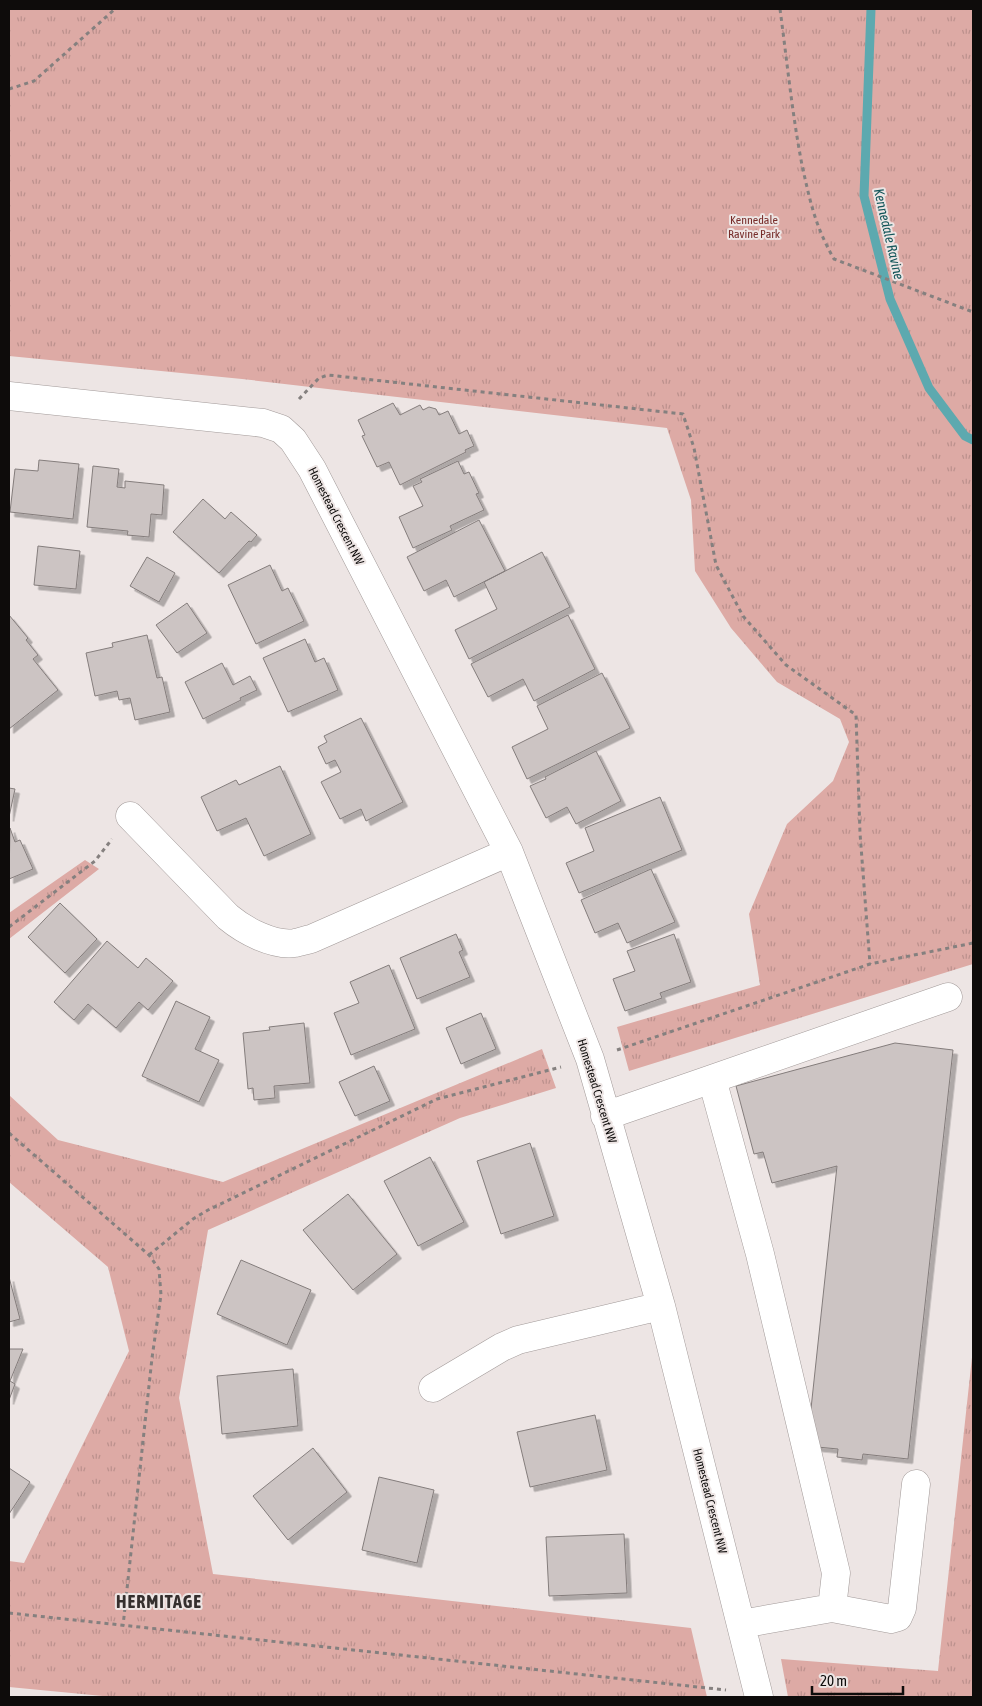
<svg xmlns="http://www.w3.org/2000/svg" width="982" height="1706" viewBox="0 0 982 1706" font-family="'Asap Condensed',sans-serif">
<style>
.park{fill:url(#park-tufts)}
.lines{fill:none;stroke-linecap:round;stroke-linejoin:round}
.stream{stroke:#5da9af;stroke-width:9}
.building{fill:#ccc4c3;stroke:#847d7c;filter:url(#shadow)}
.minor-casing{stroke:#a29a99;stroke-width:29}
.path{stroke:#85807f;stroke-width:3;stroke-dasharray:4 4;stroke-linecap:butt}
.minor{stroke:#fff;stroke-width:28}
.labels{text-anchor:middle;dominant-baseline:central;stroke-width:4;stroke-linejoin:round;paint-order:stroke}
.park-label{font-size:12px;fill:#772c29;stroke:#ede5e4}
.street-label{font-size:12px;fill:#0e0c0b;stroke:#ede5e4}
.water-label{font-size:14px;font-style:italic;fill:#125559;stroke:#ede5e4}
.district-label{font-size:18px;font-weight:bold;letter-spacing:1px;fill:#352f2e;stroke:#ede5e4}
</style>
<defs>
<pattern id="park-tufts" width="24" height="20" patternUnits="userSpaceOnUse" patternTransform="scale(1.25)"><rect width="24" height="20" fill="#ddaaa5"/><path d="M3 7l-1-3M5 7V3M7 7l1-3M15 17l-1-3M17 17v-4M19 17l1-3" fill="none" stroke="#bc918d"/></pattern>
<filter id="shadow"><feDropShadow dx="4.5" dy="4.5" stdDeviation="0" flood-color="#0004"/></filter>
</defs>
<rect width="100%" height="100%" fill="#ede5e4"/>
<path class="park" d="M9,9H973V964L629,1071L617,1027L760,985L749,914L787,824L833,781L849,742L840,719L777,682L731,628L695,571L691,500L667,428L242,379L9,356Z
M85,860L99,869L9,939V913Z
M542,1049L556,1088L460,1118L208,1230L179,1398L213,1574L691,1628L707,1697H113L9,1687V1561L24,1563L129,1351L108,1267L9,1182V1095L58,1140L223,1182Z
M973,1348V1697H788L781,1659L938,1671Z"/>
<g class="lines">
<path class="stream" d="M871,9L864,196L890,299L929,388L965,436L973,440"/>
</g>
<path class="building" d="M393,403L400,415L420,405L423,410L429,407L436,409L439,415L448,411L459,434L467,430L474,446L465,450L466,452L400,485L389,462L377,467L362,436L365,435L358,420Z
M39,460L79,464L73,519L10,512L15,469L38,471Z
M458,461L464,474L469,472L479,493L476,494L484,510L450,526L452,530L413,548L399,517L423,506L413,486L422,482L420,479Z
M93,466L119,469L117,487L125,488V481L164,485L162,515L151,514L149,537L127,535L128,531L87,527Z
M203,499L225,519L231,512L257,535L251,542L249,541L219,573L173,532Z
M479,520L505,571L454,597L446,580L424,591L407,557Z
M38,546L80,551L76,589L34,585Z
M542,552L570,607L469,659L455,630L497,609L484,582Z
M147,557L175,573L159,602L130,586Z
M270,565L282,591L288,588L304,621L256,644L228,585Z
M187,603L207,633L177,653L156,625Z
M9,615L28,638L26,640L38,655L33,659L58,690L9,729Z
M568,615L595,669L534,701L523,679L488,697L471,664Z
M147,635L157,678L162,677L170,712L135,720L130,698L119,700L117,691L95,696L86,653L113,647L112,643Z
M305,639L315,662L324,658L338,690L288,712L263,658Z
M222,663L233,685L250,676L257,690L240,698L241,700L203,719L185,682Z
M602,673L630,728L527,779L512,747L548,729L537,706Z
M361,718L403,802L366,821L361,809L340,819L321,782L341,772L335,760L326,764L318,747L327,742L324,736Z
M596,751L621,801L576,824L567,807L546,818L530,786L546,779L545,777Z
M280,766L311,834L264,856L246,818L217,831L201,797L236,780L239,785Z
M9,788L15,789L9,817Z
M660,797L682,850L579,893L566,863L594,851L585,828Z
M10,828L15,842L20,840L33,869L9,879Z
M651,869L675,922L627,943L618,923L595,933L581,900Z
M60,903L97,939L65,973L28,937Z
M456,934L463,950L459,952L470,977L417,999L400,958Z
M674,934L691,982L660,993L662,998L625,1011L613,979L635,971L627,951Z
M107,941L138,968L146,958L173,981L148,1010L139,1002L116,1028L88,1004L74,1020L54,1002Z
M389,965L415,1029L351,1055L334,1013L359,1003L350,982Z
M176,1001L210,1017L195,1049L219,1060L199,1102L142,1076Z
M481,1013L496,1049L461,1064L446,1028Z
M304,1023L310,1083L274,1086L275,1098L254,1100L253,1088L248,1089L243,1033L270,1030L269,1027Z
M895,1043L953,1050L908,1459L863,1454L862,1460L837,1457L838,1449L807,1446L837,1166L772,1183L763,1152L754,1154L736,1086Z
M374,1066L390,1101L355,1116L339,1082Z
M530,1143L554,1216L501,1234L477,1161Z
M430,1157L464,1222L418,1246L384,1181Z
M348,1194L397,1254L353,1290L303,1230Z
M241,1260L311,1290L287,1345L217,1314Z
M9,1277L20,1319L9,1322Z
M9,1349H23L10,1381L15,1384L9,1400Z
M293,1369L298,1426L222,1434L217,1376Z
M595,1415L607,1470L530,1487L517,1432Z
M313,1448L347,1492L288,1540L253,1496Z
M9,1468L30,1482L9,1514Z
M379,1477L434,1490L417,1563L362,1550Z
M624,1534L627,1593L549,1596L546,1537Z"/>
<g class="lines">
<g class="minor-casing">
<path id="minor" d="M9,396L263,423L281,429L293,440L312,469L509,852L590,1059L661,1306L759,1697
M130,816L228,917C245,931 273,946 295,943C300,942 306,940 311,939L509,852
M712,1079L948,997
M605,1116L712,1079L760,1254L836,1573L832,1608
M433,1388L502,1347L518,1340L661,1306
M741,1624L832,1608L891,1619L898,1617L902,1608L916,1484"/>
</g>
<path class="path" d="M780,9C787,61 792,113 802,165C810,201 815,226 834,259L973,312
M9,89L34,81L115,9
M299,399L319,378L328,375L683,414L694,448L716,565L743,616L786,665L856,715L860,833L870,964
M9,927L95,861L112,839
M617,1050L870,964L973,943
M9,1133L149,1255L159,1269L161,1295L152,1358L123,1626
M149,1255L193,1219L208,1210L437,1099L561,1067
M9,1613L726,1690"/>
<use href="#minor" class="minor"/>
</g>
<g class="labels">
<g class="park-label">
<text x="754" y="220">Kennedale<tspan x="754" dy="14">Ravine Park</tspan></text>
</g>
<g class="street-label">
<text transform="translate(336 516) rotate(63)">Homestead Crescent NW</text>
<text transform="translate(597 1091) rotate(73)">Homestead Crescent NW</text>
<text transform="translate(710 1501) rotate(76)">Homestead Crescent NW</text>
</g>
<g class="water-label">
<text transform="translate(889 234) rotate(77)">Kennedale Ravine</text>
</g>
<g class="district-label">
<text x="159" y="1601">HERMITAGE</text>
</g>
</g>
<rect width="982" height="1706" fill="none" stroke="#0e0c0b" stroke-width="20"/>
<path d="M812 1686v8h91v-8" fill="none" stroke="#0e0c0b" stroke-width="2.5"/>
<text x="820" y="1686" font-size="15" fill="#0e0c0b" stroke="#ede5e4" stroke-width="4" paint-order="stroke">20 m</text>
</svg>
